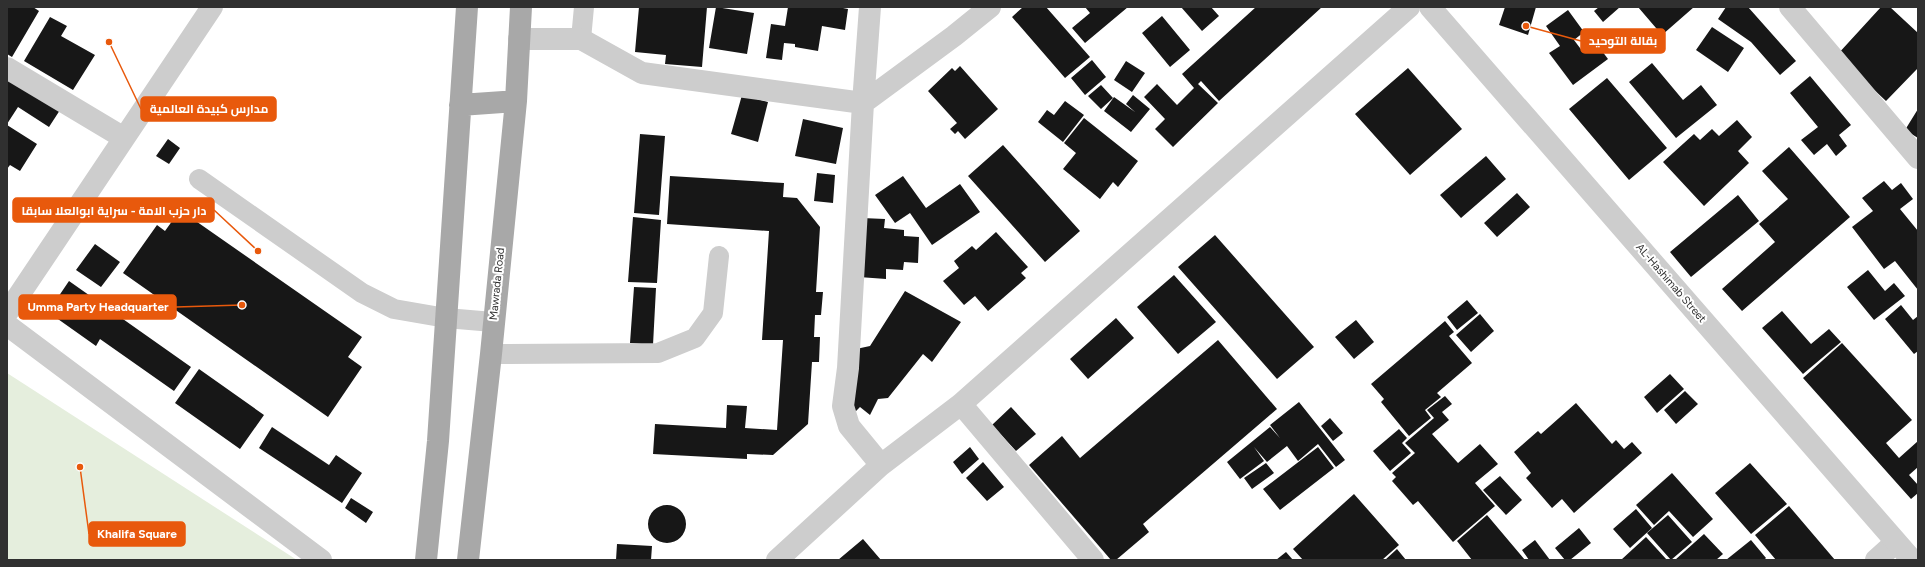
<svg xmlns="http://www.w3.org/2000/svg" width="1925" height="567" viewBox="0 0 1925 567" font-family="Figtree,Cairo,sans-serif">
<style>
.green{fill:#e5eedd}
.building{fill:#171717}
.lines{fill:none;stroke-linecap:round;stroke-linejoin:round}
.service{stroke:#cdcdcd;stroke-width:20}
.minor{stroke:#cdcdcd;stroke-width:22}
.tertiary{stroke:#cdcdcd;stroke-width:22}
.primary{stroke:#a8a8a8;stroke-width:22}
.labels{text-anchor:middle;dominant-baseline:central;stroke-width:4;stroke-linejoin:round;paint-order:stroke}
.street-label{font-size:11px;fill:#303030;stroke:#fff}
.leader{fill:none;stroke:#e8590c;stroke-width:1.5}
.callout-dot{fill:#e8590c;stroke:#fff;stroke-width:1.5}
.callout{fill:#e8590c;stroke:#e8590c;stroke-width:1.5}
.callout-label{font-size:12px;text-anchor:middle;font-weight:bold;fill:#fff}
</style>
<rect width="100%" height="100%" fill="#fff"/>
<path class="green" d="M7,373L297,560H7Z"/>
<path class="building" d="M7,7H33L39,11L12,57L7,54Z
M639,7H707L702,67L665,64L666,55L635,52Z
M716,7L754,13L747,54L709,48Z
M788,7H838L848,9L845,30L822,26L818,51L795,47V44L784,43L782,60L766,58L771,24L785,26Z
M1023,7H1046L1090,57L1065,78L1012,17Z
M1085,7H1128L1085,43L1072,28L1090,13Z
M1181,7H1211L1219,16L1202,31Z
M1256,7H1322L1219,101L1201,81L1198,84L1218,103L1173,147L1155,129L1165,119L1144,97L1157,84L1177,105L1194,88L1182,74Z
M1505,7H1536L1528,35L1499,25Z
M1599,7H1620L1603,22L1594,11Z
M1638,7H1694L1662,35Z
M1726,7H1748L1796,61L1780,75L1751,42L1718,19Z
M1881,7H1890L1918,33V68L1886,101L1837,55Z
M1568,10L1584,32L1574,40L1583,52L1596,43L1608,59L1573,85L1549,53L1560,46L1546,26Z
M1162,16L1190,50L1170,67L1142,33Z
M50,17L67,26L61,36L95,55L73,90L24,61Z
M1712,27L1744,48L1728,72L1696,50Z
M1092,60L1106,77L1085,95L1071,78Z
M1126,61L1145,73L1132,92L1114,80Z
M1652,63L1683,100L1701,85L1717,105L1676,138L1629,82Z
M960,66L998,109L965,139L958,131L955,134L950,129L957,123L928,91L952,68L955,71Z
M1408,68L1462,129L1410,175L1355,114Z
M7,76L60,110L49,127L18,107L7,124Z
M1810,76L1851,125L1839,135L1847,146L1836,156L1827,144L1814,155L1801,140L1818,127L1790,93Z
M1607,78L1667,148L1629,180L1569,109Z
M1101,85L1113,98L1101,109L1088,96Z
M742,95L768,102L758,142L731,134Z
M1133,95L1150,109L1131,132L1104,111L1114,97L1135,112L1126,104Z
M1065,101L1084,115L1063,142L1038,122L1047,110L1054,115Z
M1918,109V138L1905,130Z
M1084,118L1138,161L1118,187L1113,182L1100,199L1063,169L1076,153L1064,143Z
M803,119L843,128L836,164L795,156Z
M1737,120L1752,137L1738,151L1749,163L1704,206L1663,162L1694,134L1700,140L1712,129L1719,136Z
M7,125L37,144L20,171L10,165L7,169Z
M640,134L665,136L659,215L634,213Z
M168,139L180,148L169,164L156,156Z
M1003,145L1080,231L1045,262L968,176Z
M1789,147L1850,217L1742,311L1722,289L1775,242L1759,224L1788,199L1762,171Z
M1486,156L1506,179L1461,218L1440,195Z
M817,173L835,175L833,203L814,201Z
M670,176L784,183L783,197L797,198L820,227L816,292H823L821,315H815L814,337H820L819,362H812L808,424L773,455L747,454V459L653,454L655,424L726,428L727,405L747,406L745,428L777,430L783,340H762L769,231L667,224Z
M903,176L926,208L960,184L980,212L932,245L910,213L895,223L875,195Z
M1884,181L1892,190L1901,183L1913,199L1900,209L1918,231V290L1895,261L1884,269L1852,227L1873,211L1862,198Z
M1517,193L1530,207L1497,237L1484,223Z
M1738,195L1759,221L1691,277L1670,252Z
M180,210L362,337L348,357L362,367L328,417L123,273L157,225L165,231Z
M633,217L661,220L657,283L628,282Z
M862,218L885,219L884,228L904,230V236L919,237L918,263L904,262L903,270L886,269V279L859,277Z
M996,232L1028,267L1021,273L1026,278L988,311L975,296L964,305L943,281L959,268L954,261L972,246L976,250Z
M1215,235L1314,347L1277,379L1178,267Z
M95,244L120,262L101,287L76,270Z
M1868,270L1885,291L1894,283L1905,296L1874,320L1847,287Z
M1174,275L1216,322L1178,354L1137,307Z
M69,281L191,367L174,391L100,339L96,346L48,312Z
M634,287L656,288L653,345L630,343Z
M905,291L961,322L932,362L923,354L888,398L878,399L870,415L860,407L851,416L856,349L870,346Z
M1467,300L1478,313L1457,330L1447,317Z
M1901,305L1913,320L1918,316V351L1914,354L1885,319Z
M1782,311L1811,344L1829,329L1841,342L1803,374L1762,328Z
M1480,314L1494,331L1471,352L1456,335Z
M1116,318L1134,338L1088,379L1070,359Z
M1356,320L1374,342L1354,359L1335,337Z
M1445,321L1454,332L1449,336L1472,363L1437,393L1441,397L1425,410L1431,418L1409,436L1381,402L1384,399L1371,384Z
M1218,340L1277,409L1143,524L1149,532L1116,560H1111L1029,465L1062,436L1080,458Z
M1842,343L1912,420L1886,443L1899,458L1918,441V467L1909,475L1918,485V493L1911,499L1803,378Z
M199,369L264,415L240,449L175,403Z
M1670,374L1684,389L1657,413L1644,397Z
M1685,391L1698,404L1676,424L1664,410Z
M1445,396L1452,404L1442,412L1449,420L1432,434L1458,463L1480,444L1498,464L1475,483L1495,506L1453,542L1418,501L1413,505L1392,481L1396,477L1392,473L1415,453L1405,443L1434,418L1427,410Z
M1299,402L1345,460L1336,467L1318,444L1298,461L1287,446L1267,462L1254,447L1264,461L1240,479L1227,462L1270,427L1280,438L1270,425Z
M1576,403L1612,444L1616,440L1624,449L1632,442L1642,453L1574,513L1562,499L1552,508L1526,478L1531,473L1514,452L1538,431L1541,434Z
M1011,407L1036,434L1016,451L992,425Z
M1330,418L1343,433L1333,441L1321,426Z
M272,427L329,465L336,455L362,473L342,503L259,448Z
M1399,429L1407,438L1402,443L1411,453L1390,471L1373,451Z
M970,447L979,459L962,474L953,462Z
M1318,447L1334,468L1280,510L1263,489Z
M983,462L1004,487L987,501L966,478Z
M1266,463L1274,473L1252,489L1244,478Z
M1750,463L1787,504L1751,534L1715,493Z
M1672,473L1713,519L1693,537L1669,511L1654,525L1636,505Z
M1500,476L1522,500L1506,515L1483,490Z
M1354,494L1399,545L1382,560H1303L1293,549Z
M351,498L373,512L366,523L345,508Z
M648 524a19 19 0 1 1 38 0a19 19 0 1 1-38 0Z
M1789,506L1835,560H1776L1755,535Z
M1636,509L1652,528L1630,548L1613,529Z
M1487,515L1525,560H1472L1457,541Z
M1668,515L1692,542L1671,560L1647,533Z
M1579,528L1591,543L1570,560H1565L1555,548Z
M1704,534L1723,554L1716,560H1675Z
M1646,537L1667,560H1621Z
M863,539L881,560H838Z
M1535,540L1550,560H1529L1522,550Z
M1751,540L1766,558L1764,560H1726Z
M617,544L652,546L651,560H616Z
M1397,549L1406,560H1385Z
M1286,552L1293,560H1276Z"/>
<g class="lines">
<path class="service" d="M581,39L584,7
M199,179L362,293L394,309L446,318L493,322
M491,354L658,353L695,338L713,313L719,256"/>
<path class="minor" d="M870,7L863,103L848,368L843,406L849,426L881,465
M1790,7L1918,158
M519,39H581L642,73L863,103L954,36L990,7
M7,68L124,138
M7,313L212,7
M7,325L321,560
M961,404L1093,560
M777,560L881,465L961,404L1409,7
M1876,560L1896,542"/>
<path class="tertiary" d="M1430,7L1912,560"/>
<path class="primary" d="M460,105L516,101
M426,560L438,441L467,7
M468,560L491,354L516,101L521,7"/>
</g>
<g class="labels">
<g class="street-label">
<text transform="translate(1671 283) rotate(49)">AL-Hashimab Street</text>
<text transform="translate(497 284) rotate(-84)">Mawrada Road</text>
</g>
</g>
<path class="leader" d="M1526 26L1581 41M109 42L141 109M258 251L214 210M242 305L176 307M80 467L89 534"/>
<g class="callout-dot">
<circle cx="1526" cy="26" r="4"/>
<circle cx="109" cy="42" r="4"/>
<circle cx="258" cy="251" r="4"/>
<circle cx="242" cy="305" r="4"/>
<circle cx="80" cy="467" r="4"/>
</g>
<g class="callout">
<rect x="1581" y="29" width="84" height="24" rx="4"/>
<rect x="141" y="97" width="135" height="24" rx="4"/>
<rect x="13" y="198" width="201" height="24" rx="4"/>
<rect x="19" y="295" width="157" height="24" rx="4"/>
<rect x="89" y="522" width="96" height="24" rx="4"/>
</g>
<g class="callout-label">
<text x="1623" y="45">بقالة التوحيد</text>
<text x="209" y="113">مدارس كبيدة العالمية</text>
<text x="114" y="215">دار حزب الامة - سراية ابوالعلا سابقا</text>
<text x="98" y="311">Umma Party Headquarter</text>
<text x="137" y="538">Khalifa Square</text>
</g>
<rect width="1925" height="567" fill="none" stroke="#303030" stroke-width="16"/>
</svg>
